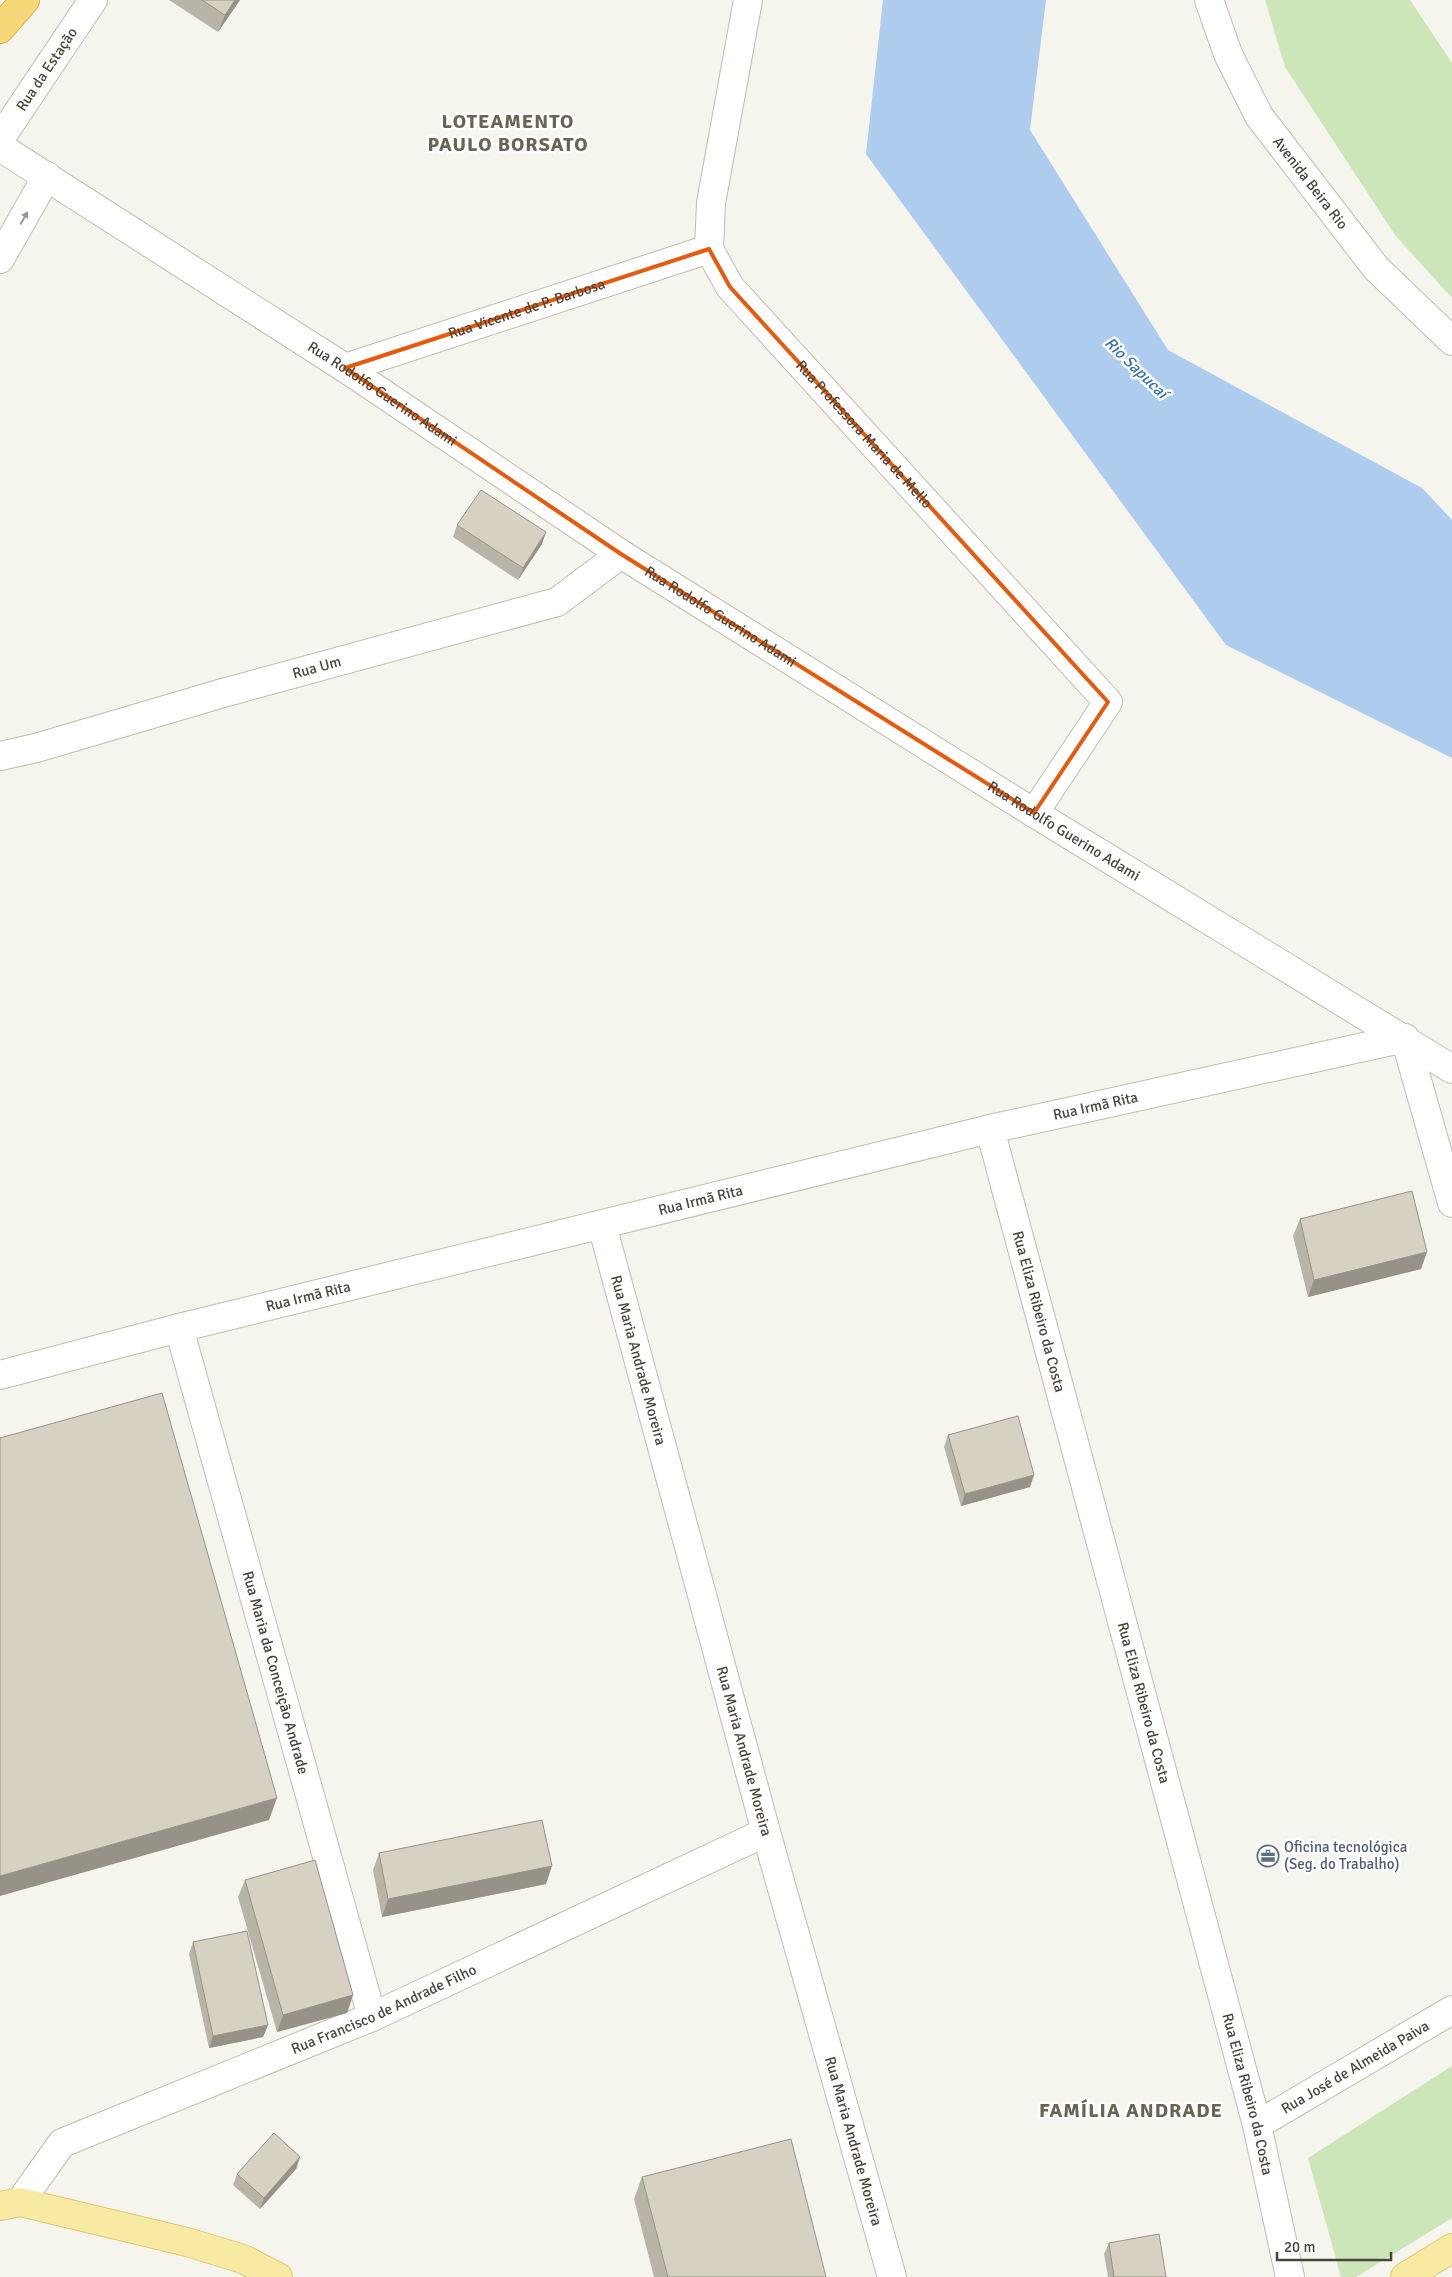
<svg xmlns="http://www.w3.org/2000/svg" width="1452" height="2277" viewBox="0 0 1452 2277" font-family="Signika,sans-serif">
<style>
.green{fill:#cce6b9}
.water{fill:#aecced}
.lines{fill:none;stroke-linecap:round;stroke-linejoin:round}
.minor-casing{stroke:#c0bcaf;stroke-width:30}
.major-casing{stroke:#ddc973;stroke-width:30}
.highway-casing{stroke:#d4b148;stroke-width:30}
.minor{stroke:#fff;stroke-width:28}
.major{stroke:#f8e9a3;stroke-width:28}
.highway{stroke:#f5d978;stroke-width:28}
.wall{fill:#b8b4a8}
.shaded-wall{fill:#969288}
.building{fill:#d6d1c3;stroke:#969288}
.oneway{fill:#9b9993}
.marked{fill:none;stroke:#e8590c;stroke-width:4;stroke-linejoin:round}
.labels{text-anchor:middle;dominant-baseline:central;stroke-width:5;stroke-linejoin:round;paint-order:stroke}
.street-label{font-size:15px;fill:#4a453a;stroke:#fff}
.service-label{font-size:15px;fill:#4e5e75;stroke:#fff;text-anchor:start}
.water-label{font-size:16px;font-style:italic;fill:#3970b0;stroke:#fff}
.district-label{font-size:20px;font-weight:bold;letter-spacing:1px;fill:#6c6452;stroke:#fff}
</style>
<rect width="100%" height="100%" fill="#f5f4ed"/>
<path class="green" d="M1265,0H1410L1452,63V298L1395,235L1285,67Z
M1452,2066V2218L1356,2277H1341L1308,2158Z"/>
<path class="water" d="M883,0H1046L1030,130L1168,350L1422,488L1452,520V758L1226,645L866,154Z"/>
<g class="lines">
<g class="minor-casing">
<g id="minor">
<path id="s1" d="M748,0L711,203L709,249L730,287L1108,702L1034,813"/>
<path id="s2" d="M1209,0L1228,54L1259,116L1376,268L1452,341"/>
<path id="s3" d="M0,139L93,0"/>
<path id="s4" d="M0,147L345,368L621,554L1034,813L1452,1069"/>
<path d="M0,259L47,176"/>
<path id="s5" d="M345,368L709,249"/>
<path id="s6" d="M0,756L36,748L223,693L557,602L621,554"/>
<path id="s7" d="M990,1129L1257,2125L1290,2277"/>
<path id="s8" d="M602,1225L766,1832L892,2277"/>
<path id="s9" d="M179,1328L372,2017"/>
<path id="s10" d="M0,1375L179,1328L990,1129L1405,1038L1452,1203"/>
<path id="s11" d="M1257,2125L1452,2010"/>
<path id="s12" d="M20,2202L62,2143L372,2017L766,1832"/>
</g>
</g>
<g class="major-casing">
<path id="major" d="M0,2206L20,2202L187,2242L243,2259L278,2277
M1405,2277L1452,2248"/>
</g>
<g class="highway-casing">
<path id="highway" d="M0,29L25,0"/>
</g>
<use href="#minor" class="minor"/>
<use href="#major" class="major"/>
<use href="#highway" class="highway"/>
</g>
<path class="wall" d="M169,0H240L218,32Z
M457,525L542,544L518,580L453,537Z
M1300,1219L1421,1269L1308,1297L1293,1236Z
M948,1435L1030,1487L961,1506L944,1447Z
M379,1853L546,1884L382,1917L373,1870Z
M245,1880L353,1995L347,2013L277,2032L238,1897Z
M193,1942L268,2025L263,2037L209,2048L189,1954Z
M300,2157L296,2169L260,2209L233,2185L237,2174Z
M642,2177L826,2277H654L634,2199Z
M1109,2243L1166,2277H1108L1104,2254Z"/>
<path class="shaded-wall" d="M235,0H240L218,32L225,15Z
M546,532L542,544L518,580L523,568Z
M1427,1252L1421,1269L1308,1297L1314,1280Z
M1034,1475L1030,1487L961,1506L965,1494Z
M277,1798L269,1820L0,1896V1876Z
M552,1866L546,1884L382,1917L388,1899Z
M353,1995L347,2013L277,2032L283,2015Z
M268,2025L263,2037L209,2048L213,2036Z
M300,2157L296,2169L260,2209L264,2198Z"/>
<path class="building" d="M202,0H235L225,15Z
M481,490L546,532L523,568L457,525Z
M1412,1191L1427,1252L1314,1280L1300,1219Z
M162,1393L277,1798L0,1876V1438Z
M1018,1416L1034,1475L965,1494L948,1435Z
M542,1820L552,1866L388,1899L379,1853Z
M315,1860L353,1995L283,2015L245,1880Z
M247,1931L268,2025L213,2036L193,1942Z
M274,2133L300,2157L264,2198L237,2174Z
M791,2139L826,2277H668L642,2177Z
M1159,2234L1166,2277H1114L1109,2243Z"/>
<defs><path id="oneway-solid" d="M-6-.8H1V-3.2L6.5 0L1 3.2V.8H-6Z" transform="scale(1.25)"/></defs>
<use class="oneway" href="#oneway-solid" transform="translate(24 218) rotate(-60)"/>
<path class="marked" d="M709,249L730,287L1108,702L1034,813L621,554L345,368Z"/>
<defs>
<g id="office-ring" transform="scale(1.125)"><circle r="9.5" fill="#fff" stroke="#5c6f8a" stroke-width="1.5"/><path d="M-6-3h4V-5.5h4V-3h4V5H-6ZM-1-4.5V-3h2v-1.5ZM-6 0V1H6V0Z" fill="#5c6f8a"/></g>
</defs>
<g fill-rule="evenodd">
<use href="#office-ring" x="1268" y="1856"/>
</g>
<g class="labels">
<g class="street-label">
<text stroke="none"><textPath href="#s3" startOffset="84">Rua da Estação</textPath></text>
<text stroke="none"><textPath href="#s2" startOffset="211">Avenida Beira Rio</textPath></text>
<text stroke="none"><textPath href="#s5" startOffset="191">Rua Vicente de P. Barbosa</textPath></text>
<text stroke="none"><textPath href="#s4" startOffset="455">Rua Rodolfo Guerino Adami</textPath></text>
<text stroke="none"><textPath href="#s1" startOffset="495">Rua Professora Maria de Mello</textPath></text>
<text stroke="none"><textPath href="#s4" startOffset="860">Rua Rodolfo Guerino Adami</textPath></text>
<text stroke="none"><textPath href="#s6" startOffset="329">Rua Um</textPath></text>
<text stroke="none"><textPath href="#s4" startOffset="1265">Rua Rodolfo Guerino Adami</textPath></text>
<text stroke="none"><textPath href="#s10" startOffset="1128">Rua Irmã Rita</textPath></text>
<text stroke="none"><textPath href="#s10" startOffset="722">Rua Irmã Rita</textPath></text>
<text stroke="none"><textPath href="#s10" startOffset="318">Rua Irmã Rita</textPath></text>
<text stroke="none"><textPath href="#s7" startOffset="189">Rua Eliza Ribeiro da Costa</textPath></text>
<text stroke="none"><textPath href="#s8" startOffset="140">Rua Maria Andrade Moreira</textPath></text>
<text stroke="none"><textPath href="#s9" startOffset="358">Rua Maria da Conceição Andrade</textPath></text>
<text stroke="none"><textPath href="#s7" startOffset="594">Rua Eliza Ribeiro da Costa</textPath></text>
<text stroke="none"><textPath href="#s8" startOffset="545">Rua Maria Andrade Moreira</textPath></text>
<text stroke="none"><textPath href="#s12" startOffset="421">Rua Francisco de Andrade Filho</textPath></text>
<text stroke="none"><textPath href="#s11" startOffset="114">Rua José de Almeida Paiva</textPath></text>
<text stroke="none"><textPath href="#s7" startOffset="999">Rua Eliza Ribeiro da Costa</textPath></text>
<text stroke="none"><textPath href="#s8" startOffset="950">Rua Maria Andrade Moreira</textPath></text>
</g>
<g class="service-label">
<text x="1284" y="1847">Oficina tecnológica<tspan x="1284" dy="17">(Seg. do Trabalho)</tspan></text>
</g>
<g class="water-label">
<text transform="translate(1136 368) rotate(44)">Rio Sapucaí</text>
</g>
<g class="district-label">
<text x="508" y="121">LOTEAMENTO<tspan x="508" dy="23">PAULO BORSATO</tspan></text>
<text x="1131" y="2110">FAMÍLIA ANDRADE</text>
</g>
</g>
<path d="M1277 2252v8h114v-8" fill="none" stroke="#4a453a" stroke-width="2.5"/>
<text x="1284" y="2252" font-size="15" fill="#4a453a" stroke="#ffffff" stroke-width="4" paint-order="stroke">20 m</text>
</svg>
